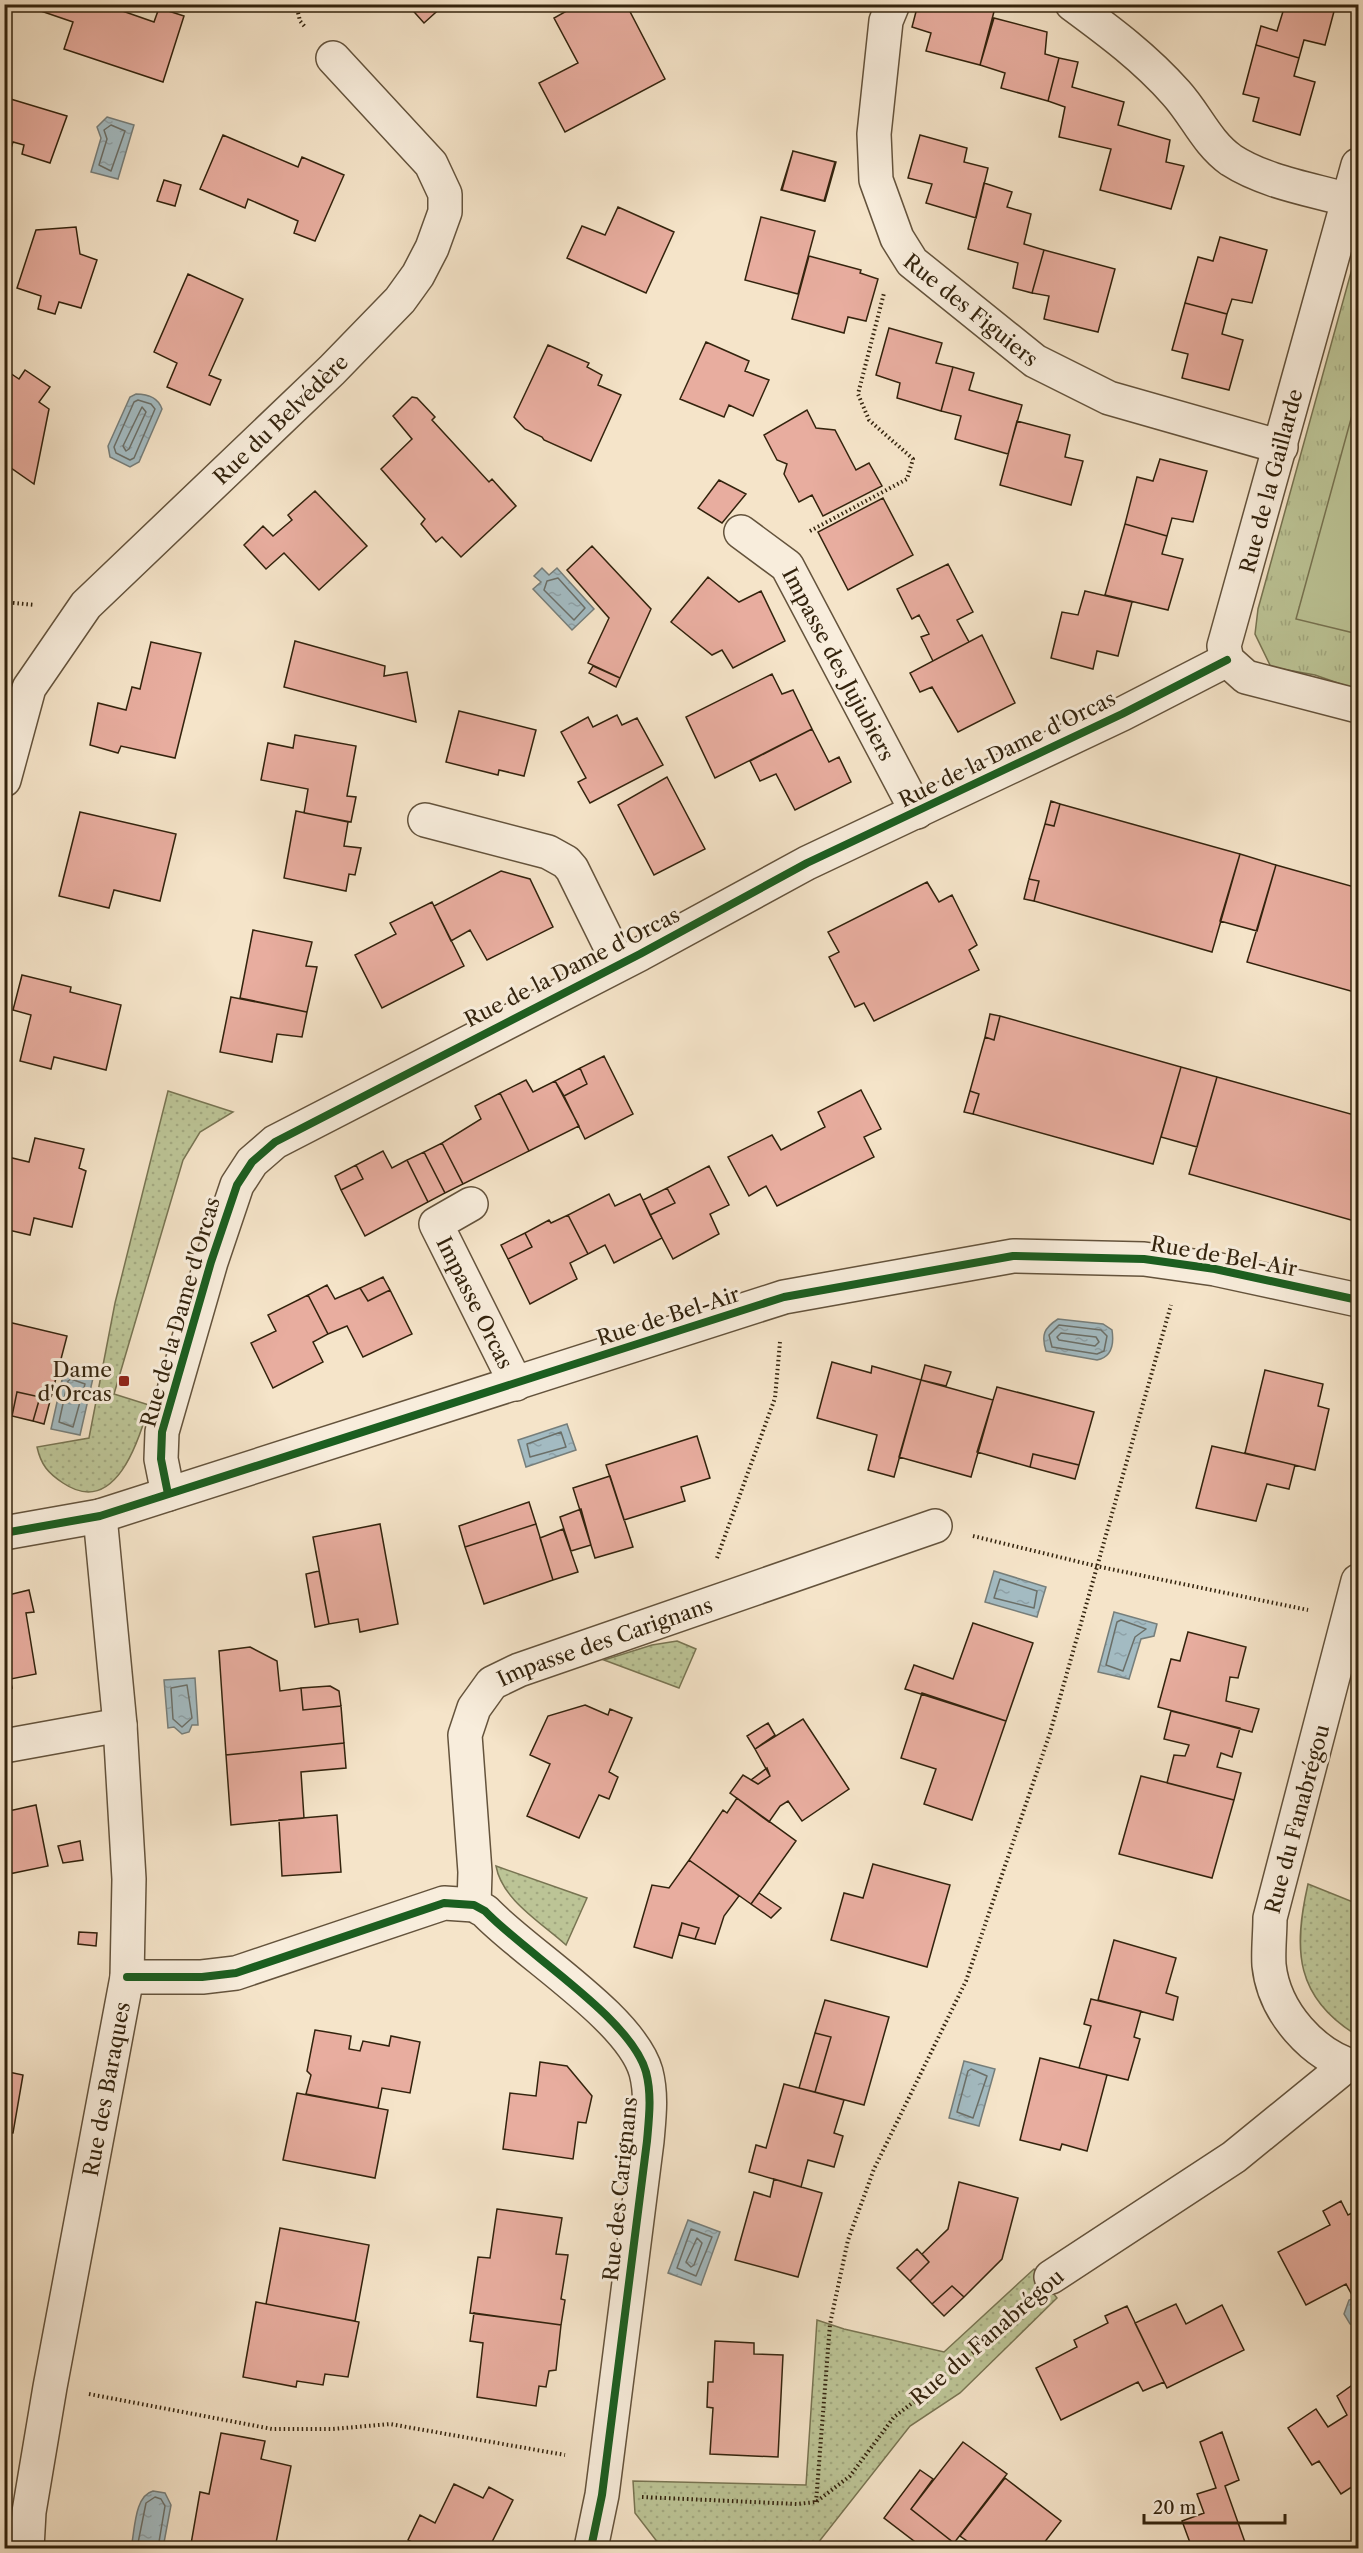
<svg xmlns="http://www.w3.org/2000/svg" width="1363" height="2553" viewBox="0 0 1363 2553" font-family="'Libre Caslon Text',serif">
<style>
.grass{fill:url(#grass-dots);stroke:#787452;stroke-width:1.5}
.park{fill:url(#park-tufts);stroke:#787452;stroke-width:1.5}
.garden{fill:#bcc496;stroke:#787452;stroke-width:1.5}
.water{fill:url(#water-ripples);stroke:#767e7a;stroke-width:1.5}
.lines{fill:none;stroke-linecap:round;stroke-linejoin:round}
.shore{stroke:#6b6f68;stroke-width:1.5}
.building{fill:#e8ad9f;stroke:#33230d;stroke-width:1.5}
.minor-casing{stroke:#64533c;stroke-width:36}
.path{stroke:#33230d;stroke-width:4;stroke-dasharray:1.5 3;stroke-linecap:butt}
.minor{stroke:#f8eddc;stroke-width:33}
.cycleway-casing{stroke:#f8eddc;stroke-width:11}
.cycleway{stroke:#1b5e20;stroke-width:8}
.poi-dot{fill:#8f2418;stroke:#f8eddc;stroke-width:2}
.labels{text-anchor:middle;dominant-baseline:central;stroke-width:6;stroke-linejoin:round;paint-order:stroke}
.street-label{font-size:21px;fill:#33230d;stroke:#f8eddc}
.poi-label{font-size:21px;fill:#33230d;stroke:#f8eddc;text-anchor:end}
</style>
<defs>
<pattern id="grass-dots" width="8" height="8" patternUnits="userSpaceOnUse" patternTransform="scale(1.5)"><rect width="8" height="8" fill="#bcc496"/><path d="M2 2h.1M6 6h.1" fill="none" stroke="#a2a880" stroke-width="1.8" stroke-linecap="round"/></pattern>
<pattern id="park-tufts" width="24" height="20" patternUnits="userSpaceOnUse" patternTransform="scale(1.5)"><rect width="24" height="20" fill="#bcc496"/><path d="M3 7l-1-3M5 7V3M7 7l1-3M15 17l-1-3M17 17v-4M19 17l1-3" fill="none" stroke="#a2a880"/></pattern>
<pattern id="water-ripples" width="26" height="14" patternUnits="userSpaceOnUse" patternTransform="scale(1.5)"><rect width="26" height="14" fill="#a3bbc2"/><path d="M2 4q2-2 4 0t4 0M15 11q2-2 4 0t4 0" fill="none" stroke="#8da0a6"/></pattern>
</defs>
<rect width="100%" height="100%" fill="#f5e4c9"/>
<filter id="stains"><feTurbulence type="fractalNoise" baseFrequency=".00333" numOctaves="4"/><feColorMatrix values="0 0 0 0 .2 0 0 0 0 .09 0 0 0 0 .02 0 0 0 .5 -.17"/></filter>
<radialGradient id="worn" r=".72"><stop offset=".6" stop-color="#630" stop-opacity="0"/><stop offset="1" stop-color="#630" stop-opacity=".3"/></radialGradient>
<path class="grass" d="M168,1091L233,1112L200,1132L183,1160L114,1394L149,1405C139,1441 115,1518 63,1483C48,1473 41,1465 37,1447L89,1438L115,1303Z
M677,1641L696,1649L679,1688L604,1660L652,1645Z
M496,1866L587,1898L566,1945C542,1923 502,1900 496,1866Z
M1308,1884L1358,1904V2036C1295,1998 1293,1950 1308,1884Z
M1034,2269L1057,2298L960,2393L910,2426L814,2548H662L635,2513L633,2481L806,2485L817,2320L844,2329L944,2352Z"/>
<path class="park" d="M1358,247V690L1315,675L1271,667L1255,634L1258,609Z"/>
<path class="garden" d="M1354,408L1358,409V634L1296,619Z"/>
<path class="water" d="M107,117L134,125L118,179L91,172L101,138L97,127Z
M136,394C148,394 158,397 162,409L139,462L130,467L110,457L108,446L130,397Z
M542,568L549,575L557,568L594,609L572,630L533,589L541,582L534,576Z
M1058,1319L1103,1324L1112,1330C1114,1343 1112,1357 1097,1360L1046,1351C1041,1335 1044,1328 1058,1319Z
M64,1371L93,1378L80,1435L51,1429Z
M567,1424L576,1450L526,1467L518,1440Z
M994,1571L1046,1587L1037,1617L985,1602Z
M1114,1612L1157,1624L1154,1636L1141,1639L1129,1679L1098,1672Z
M195,1678L198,1725H192L189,1732L182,1734L174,1727L168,1728L164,1680Z
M964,2061L995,2069L979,2126L949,2118Z
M688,2220L720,2232L701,2285L668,2273Z
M1358,2297V2327L1350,2324L1344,2314L1349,2300Z
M153,2491L165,2493L171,2505L163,2548H131C135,2531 134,2496 153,2491Z"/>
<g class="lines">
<path class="shore" d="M111,125L125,131L111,171L99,165L107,139L104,130Z
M138,400L151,404L155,409L134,458L130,460L116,453L114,447L134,402Z
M142,407L146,412L129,449L126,451L123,446Z
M558,578L585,608L574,620L544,590L547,581Z
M1059,1325L1101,1330L1107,1336L1104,1351L1097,1354L1052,1347L1049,1335Z
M1061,1333L1096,1337L1099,1342L1095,1346L1059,1340L1057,1337Z
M71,1379L85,1384L73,1427L59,1422L68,1381Z
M561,1432L566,1447L530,1457L527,1444Z
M1000,1579L1037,1591L1034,1608L994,1598Z
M1121,1620L1146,1629L1135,1637L1123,1671L1106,1665L1117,1622Z
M187,1685L192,1718L182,1727L173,1719L171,1688Z
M971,2069L987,2076L973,2118L957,2112L968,2071Z
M691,2229L712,2237L696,2276L677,2268Z
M697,2238L702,2243L694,2265L691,2267L686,2262Z
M137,2548L146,2503L155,2497L161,2499L165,2506L158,2548"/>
</g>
<path class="building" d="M37,4H112L111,7L154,22L159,8L184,16L163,82L64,49L73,22L35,9Z
M407,4H445L424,23Z
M579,4H626L665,79L565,132L539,83L578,63L554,18Z
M918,4H996L980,65L926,51L931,33L912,27Z
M1282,4H1336L1325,45L1304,40L1299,58L1256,45L1261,26L1277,31L1285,5Z
M994,18L1047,32L1045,54L1059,58L1048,101L1001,88L1005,73L980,65Z
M1256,45L1299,58L1294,76L1315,82L1300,135L1253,121L1259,98L1243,94Z
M1059,58L1078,62L1072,87L1124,102L1118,125L1170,140L1166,162L1184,166L1171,209L1100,190L1111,149L1059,137L1065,107L1048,101Z
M4,97L67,116L50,163L22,154L24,145L13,142L4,170Z
M223,135L298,167L302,157L344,175L315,241L294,233L298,221L248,199L245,208L200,189Z
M920,135L967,148L964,162L988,168L976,218L926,203L932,184L908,178Z
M793,151L835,162L824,201L781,190Z
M793,151L836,162L825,201L782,190Z
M164,180L181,185L175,206L157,201Z
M984,183L1012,192L1007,207L1031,214L1024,244L1044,250L1032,293L1013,288L1018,263L968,249Z
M618,207L674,232L646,293L567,258L582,226L605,235Z
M761,217L815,231L798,294L745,280Z
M76,227L80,254L97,260L81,308L59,302L55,314L38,309L41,296L17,288L36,230Z
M1220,237L1267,250L1252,303L1232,299L1227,314L1185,303L1198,257L1213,261Z
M1044,250L1115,269L1098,332L1044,319L1049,296L1032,293Z
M809,256L861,270L860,273L878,279L866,321L848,317L844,333L792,319Z
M188,274L243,299L209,375L221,380L210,405L167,387L177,363L154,352Z
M1185,303L1227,314L1222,334L1243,340L1229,390L1182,378L1188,354L1172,350Z
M889,328L942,343L936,363L953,367L941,411L897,398L900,383L876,375Z
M706,342L749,361L745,371L769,380L753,416L729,405L724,417L680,399Z
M548,345L589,363L587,367L602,375L598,385L621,395L591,461L544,440L542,437L525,429L514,417Z
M953,367L974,373L969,390L1022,405L1008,454L955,439L961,416L941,411Z
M4,369L19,379L25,370L50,387L39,402L49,409L34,484L4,463Z
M412,397L417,398L435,417L432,420L489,482L492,479L516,506L461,557L442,537L436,542L421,524L425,519L381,469L412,439L393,416Z
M807,410L816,428L835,430L856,470L869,463L882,486L823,516L812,495L799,502L784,474L787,464L777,460L764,435Z
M1017,421L1070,435L1065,457L1083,461L1071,505L1000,485Z
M1160,459L1207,471L1193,522L1172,518L1167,536L1125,524L1137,477L1153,481Z
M719,480L746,494L722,523L698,508Z
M315,491L367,546L319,590L284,553L266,569L244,545L263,526L273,536L292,520L288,515Z
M883,498L913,555L848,590L818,532Z
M1125,524L1167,536L1162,554L1183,559L1168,610L1105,595Z
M592,546L651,609L620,678L588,663L609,618L567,570Z
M948,564L973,612L957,620L969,642L933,661L921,637L929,634L919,615L912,619L897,589Z
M708,577L739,602L761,591L785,641L733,668L722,650L712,655L671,622Z
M1085,591L1132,602L1118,656L1097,651L1093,669L1051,658L1062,612L1078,615Z
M982,635L1015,703L958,732L932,687L920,692L910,673Z
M295,641L385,666L384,676L407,672L416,722L284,687Z
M151,642L201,653L175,758L121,746L118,753L90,745L98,703L126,710L132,687L140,689Z
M593,666L620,678L616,687L589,673Z
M772,674L782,694L793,690L812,729L715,778L686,717Z
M459,711L536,730L524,776L499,770L498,775L446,762Z
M617,715L622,725L637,718L663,765L590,803L578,782L586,778L561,732L588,717L593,727Z
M812,729L829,762L839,757L851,782L795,810L776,774L760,781L750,761Z
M295,735L356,746L347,796L356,797L351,822L304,813L308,789L261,780L268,743L293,748Z
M667,777L705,849L654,875L618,805Z
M1051,801L1060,804L1054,826L1045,824Z
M1060,804L1240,854L1212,952L1034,901L1039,881L1029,879L1045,824L1054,826Z
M296,811L348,822L344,846L361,848L355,875L349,874L346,891L284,878Z
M80,812L176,834L160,901L114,890L109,908L59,896Z
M1240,854L1276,865L1257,931L1220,921Z
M1276,865L1358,888V993L1247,962Z
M501,871L530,879L553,927L487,960L470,930L451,941L434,906Z
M1029,879L1039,881L1034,901L1024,899Z
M927,882L939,902L952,895L977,945L969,950L979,970L874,1021L864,1003L855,1007L829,957L839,952L828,932Z
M432,902L464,966L382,1008L355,955L396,934L390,923Z
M253,930L312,942L306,966L317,967L307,1012L240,998Z
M22,975L71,987L70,992L121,1005L106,1070L54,1057L51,1069L20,1061L31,1015L13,1010Z
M231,997L307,1012L302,1037L277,1034L272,1062L220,1052Z
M990,1014L1000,1016L994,1040L985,1037Z
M1000,1016L1181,1067L1153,1164L973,1114L979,1094L970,1091L985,1037L994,1040Z
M604,1056L633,1114L585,1139L564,1096L587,1084L580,1068Z
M1181,1067L1217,1077L1197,1147L1161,1137Z
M580,1068L587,1084L564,1096L555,1081Z
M1217,1077L1358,1116V1222L1189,1174Z
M526,1080L533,1092L555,1081L579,1126L529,1151L500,1093Z
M861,1090L881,1129L864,1137L874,1157L777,1206L766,1186L749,1196L728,1157L772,1135L781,1150L825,1127L818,1112Z
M970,1091L979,1094L973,1114L964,1112Z
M500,1093L529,1151L463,1184L442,1143L481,1119L475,1106Z
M35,1138L84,1149L79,1168L86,1171L72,1227L34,1218L30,1235L4,1229V1156L29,1162Z
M442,1143L463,1184L445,1193L424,1152Z
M383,1151L392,1168L407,1160L428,1202L365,1236L341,1190L363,1179L356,1165Z
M424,1152L445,1193L428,1202L407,1160Z
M356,1165L363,1179L341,1190L335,1176Z
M709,1166L729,1205L710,1214L719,1234L673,1259L650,1215L675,1203L667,1188Z
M667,1188L675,1203L650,1215L643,1200Z
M609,1194L615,1206L640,1194L662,1238L614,1263L605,1245L588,1254L568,1215Z
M568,1215L588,1254L570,1263L577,1279L530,1304L508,1259L532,1247L525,1233L549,1220L551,1223Z
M525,1233L532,1247L508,1259L501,1245Z
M383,1277L390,1290L368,1301L360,1288Z
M327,1285L335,1299L360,1288L368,1301L390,1290L412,1334L363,1357L347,1326L328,1334L308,1295Z
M308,1295L328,1334L313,1342L323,1362L273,1388L251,1343L276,1331L268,1315Z
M4,1321L67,1336L44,1424L33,1421L40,1397L17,1392L12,1416L4,1414Z
M832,1362L871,1373L872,1366L921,1380L894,1477L868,1470L877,1435L817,1418Z
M925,1365L951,1372L946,1386L921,1380Z
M1265,1370L1323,1384L1318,1406L1329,1409L1315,1470L1245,1453Z
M921,1380L993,1400L971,1477L899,1457Z
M997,1387L1094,1412L1079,1465L1033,1454L1030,1467L977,1452Z
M17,1392L40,1397L33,1421L12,1416Z
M697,1436L710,1478L681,1487L685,1501L624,1520L606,1465Z
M1212,1446L1295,1465L1289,1489L1267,1484L1256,1521L1196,1508Z
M1033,1454L1079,1465L1075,1479L1030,1467Z
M610,1476L633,1547L595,1558L573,1488Z
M529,1502L536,1524L465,1547L459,1526Z
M581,1509L591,1545L571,1551L560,1517Z
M380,1524L398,1624L360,1632L358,1619L329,1624L313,1537Z
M536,1524L553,1580L484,1604L465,1547Z
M563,1529L578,1572L553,1580L540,1538Z
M319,1571L329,1624L315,1627L306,1574Z
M29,1590L34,1612L26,1613L36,1674L11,1679L9,1673L4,1674V1596Z
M973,1623L1033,1643L1006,1721L905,1689L914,1665L953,1679Z
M1188,1632L1246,1647L1238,1678L1230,1677L1226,1701L1259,1709L1252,1732L1158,1707L1171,1659L1180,1661Z
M250,1647L277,1661L280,1691L301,1688L303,1710L341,1706L344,1743L226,1755L219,1651Z
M9,1673L12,1688L4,1689V1674Z
M330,1686L339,1691L341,1706L303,1710L301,1688Z
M922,1693L1006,1721L972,1820L924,1804L936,1769L901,1758Z
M585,1705L608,1715L610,1709L632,1718L609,1772L618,1777L609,1799L599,1795L579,1838L527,1816L550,1764L530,1755L548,1716Z
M1171,1711L1240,1728L1232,1757L1221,1753L1217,1767L1241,1773L1234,1800L1167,1783L1174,1755L1185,1756L1189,1745L1164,1739Z
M803,1719L849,1789L802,1821L788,1801L780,1806L769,1822L730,1793L743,1775L758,1784L770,1776L755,1749Z
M768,1723L775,1735L755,1749L747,1736Z
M344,1743L346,1768L301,1772L304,1818L231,1825L226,1755Z
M767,1768L770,1776L758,1784L751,1780Z
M1141,1776L1234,1800L1212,1878L1119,1854Z
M737,1798L796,1841L751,1904L689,1860L723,1810L727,1813Z
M36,1805L48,1866L4,1875V1812Z
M337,1815L341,1872L282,1876L279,1820Z
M80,1841L83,1860L63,1863L58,1846Z
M689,1860L739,1896L724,1916L715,1944L695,1939L699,1928L682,1923L672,1958L634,1947L652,1885L669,1888Z
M873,1864L950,1885L927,1967L831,1940L844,1893L863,1898Z
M759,1893L781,1908L771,1918L751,1904Z
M682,1923L699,1928L695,1939L679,1935Z
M79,1932L97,1933L96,1946L78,1944Z
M1114,1940L1176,1958L1166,1993L1178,1997L1173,2020L1098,2000Z
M1091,1999L1141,2011L1134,2037L1140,2039L1128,2080L1079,2068L1091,2026L1084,2024Z
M825,2000L889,2017L864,2105L815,2092L831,2037L815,2033Z
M315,2030L351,2036L349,2049L360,2051L363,2041L389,2046L391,2036L420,2042L410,2093L382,2088L378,2108L306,2094L311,2075L307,2071Z
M815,2033L831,2037L815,2092L799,2088Z
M1040,2058L1107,2075L1087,2151L1062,2144L1060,2150L1020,2140Z
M540,2062L567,2066L592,2096L586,2123L578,2122L573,2159L503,2149L510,2093L536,2096Z
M4,2071L23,2075L13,2133L4,2132Z
M784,2084L844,2100L834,2133L843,2136L834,2167L808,2160L801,2187L749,2172L756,2145L766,2148Z
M297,2093L388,2110L375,2178L283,2160Z
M774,2179L822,2193L798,2277L735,2260L754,2192L770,2197Z
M959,2182L1018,2198L1002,2259L964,2297L952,2286L932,2304L910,2281L929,2262L922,2254L948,2229Z
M1341,2201L1348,2215L1358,2210V2291L1352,2295L1346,2284L1306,2305L1278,2252L1330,2225L1323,2211Z
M497,2209L562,2218L556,2254L568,2255L561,2299L565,2300L561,2325L470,2313L478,2257L490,2258Z
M280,2228L369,2245L355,2321L266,2304Z
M917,2249L929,2262L910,2281L897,2268Z
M952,2286L964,2297L944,2316L932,2304Z
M256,2302L359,2322L348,2377L325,2374L323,2385L297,2381L296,2387L243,2377Z
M1176,2304L1186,2324L1222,2305L1244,2350L1167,2388L1135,2323Z
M1127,2306L1164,2382L1143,2391L1138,2382L1061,2420L1036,2368L1077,2347L1074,2340L1108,2323L1105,2316Z
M474,2313L561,2325L556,2370L549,2371L546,2387L539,2386L536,2406L477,2397L483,2343L470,2341Z
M715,2341L754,2343V2354L783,2355L778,2457L710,2454L713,2408L707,2407L708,2382H713Z
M1358,2381V2483L1341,2494L1319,2461L1312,2465L1288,2428L1316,2409L1328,2427L1347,2415L1337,2396Z
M1222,2432L1239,2480L1225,2486L1246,2545L1239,2548H1192L1182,2521L1204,2513L1197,2494L1216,2488L1200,2442Z
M221,2433L265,2441L261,2459L291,2466L275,2548H217L191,2544L200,2492L209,2494Z
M963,2442L1007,2474L954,2543L911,2509Z
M920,2470L933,2479L911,2509L954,2543L949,2548H923L884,2518Z
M1005,2478L1061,2521L1040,2548H977L960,2536Z
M454,2484L483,2498L489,2487L513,2500L489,2548H424L408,2540L420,2515L435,2523Z"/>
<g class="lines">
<g class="minor-casing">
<g id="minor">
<path id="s1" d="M893,4L886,21L874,134L876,180L897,238L912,262L1035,361L1109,398L1281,447"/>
<path d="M1072,4C1110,32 1145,58 1176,93C1196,115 1206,142 1231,160C1265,182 1310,189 1348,200"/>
<path d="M1358,165L1224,646L1227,660L1246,677L1358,706"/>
<path id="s2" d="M741,532L787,566L917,812"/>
<path id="s3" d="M4,780L29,688L86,605L332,370L400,300L418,275L432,248L445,212V194L431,164L333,58"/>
<path d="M425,820L548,852L566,862L572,869L619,964"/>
<path id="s4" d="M471,1204L436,1224L516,1384"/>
<path d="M168,1494L161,1459L162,1432L211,1262L237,1185L252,1162L275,1142L640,954L807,863L1122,714L1227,660"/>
<path d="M4,1533L100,1516L784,1297L1013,1256L1144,1259L1215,1269L1358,1300"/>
<path d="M1358,1581L1270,1918C1270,1934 1268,1950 1269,1965C1274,2012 1313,2056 1358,2068"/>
<path d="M4,1746L120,1725"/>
<path id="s5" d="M474,1905L475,1872L465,1735L474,1708L492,1683L519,1670L935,1526"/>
<path d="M127,1977H202L236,1973L444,1903L474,1905L485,1911C526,1954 631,2018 646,2072C652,2095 649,2118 647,2141L602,2495L591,2548"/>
<path d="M1051,2277L1234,2157L1347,2065"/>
<path id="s6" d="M27,2548L29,2512L50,2387L127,1977L129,1879L120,1725L100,1516"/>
</g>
</g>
<path class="path" d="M296,4L300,21L306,28
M810,531L907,479L913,459L869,420L858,394L884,293
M4,602L35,605
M973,1536L1096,1566L1308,1610
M717,1558L775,1398L780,1342
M89,2394L272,2429H333L390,2424L565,2455
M642,2497L797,2504L816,2502L850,2476L894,2417L954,2371L1022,2306
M816,2502L830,2324L848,2240L874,2169L966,1981L1050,1733L1171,1305"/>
<use href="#minor" class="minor"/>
<g class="cycleway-casing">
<path id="cycleway" d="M168,1494L161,1459L162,1432L211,1262L237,1185L252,1162L275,1142L640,954L807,863L1122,714L1227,660
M4,1533L100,1516L784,1297L1013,1256L1144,1259L1215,1269L1358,1300
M127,1977H202L236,1973L444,1903L474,1905L485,1911C526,1954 631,2018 646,2072C652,2095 649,2118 647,2141L602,2495L591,2548"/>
</g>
<use href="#cycleway" class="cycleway"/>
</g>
<rect class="poi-dot" x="118" y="1375" width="12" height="12" rx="3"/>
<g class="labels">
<g class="street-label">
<text stroke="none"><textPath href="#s1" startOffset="344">Rue des Figuiers</textPath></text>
<text stroke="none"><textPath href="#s3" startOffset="465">Rue du Belvédère</textPath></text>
<text transform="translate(1271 481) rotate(-75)">Rue de la Gaillarde</text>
<text stroke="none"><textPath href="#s2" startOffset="168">Impasse des Jujubiers</textPath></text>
<text transform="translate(1007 749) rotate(-26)">Rue de la Dame d'Orcas</text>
<text transform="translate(572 967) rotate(-27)">Rue de la Dame d'Orcas</text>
<text transform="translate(1224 1256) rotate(10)">Rue de Bel-Air</text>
<text stroke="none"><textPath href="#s4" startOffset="128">Impasse Orcas</textPath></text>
<text transform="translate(180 1312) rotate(-74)">Rue de la Dame d'Orcas</text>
<text transform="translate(668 1316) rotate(-18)">Rue de Bel-Air</text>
<text stroke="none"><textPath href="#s5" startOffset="350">Impasse des Carignans</textPath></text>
<text transform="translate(1297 1819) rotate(-75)">Rue du Fanabrégou</text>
<text stroke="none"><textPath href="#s6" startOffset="466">Rue des Baraques</textPath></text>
<text transform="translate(620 2189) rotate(-84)">Rue des Carignans</text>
<text transform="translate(987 2337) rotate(-41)">Rue du Fanabrégou</text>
</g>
<g class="poi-label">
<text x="112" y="1369">Dame<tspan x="112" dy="24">d'Orcas</tspan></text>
</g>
</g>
<rect width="1363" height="2553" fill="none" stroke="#f5e4c9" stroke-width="24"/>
<rect x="6" y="6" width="1351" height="2541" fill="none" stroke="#33230d" stroke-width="3"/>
<rect x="12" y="12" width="1339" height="2529" fill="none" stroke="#33230d" stroke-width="1.5"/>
<path d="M1144 2514v9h141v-9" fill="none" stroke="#33230d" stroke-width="3"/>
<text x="1153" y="2514" font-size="18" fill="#33230d" stroke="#f8eddc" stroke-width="4.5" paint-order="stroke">20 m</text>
<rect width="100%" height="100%" filter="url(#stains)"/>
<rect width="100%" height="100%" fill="url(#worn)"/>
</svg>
